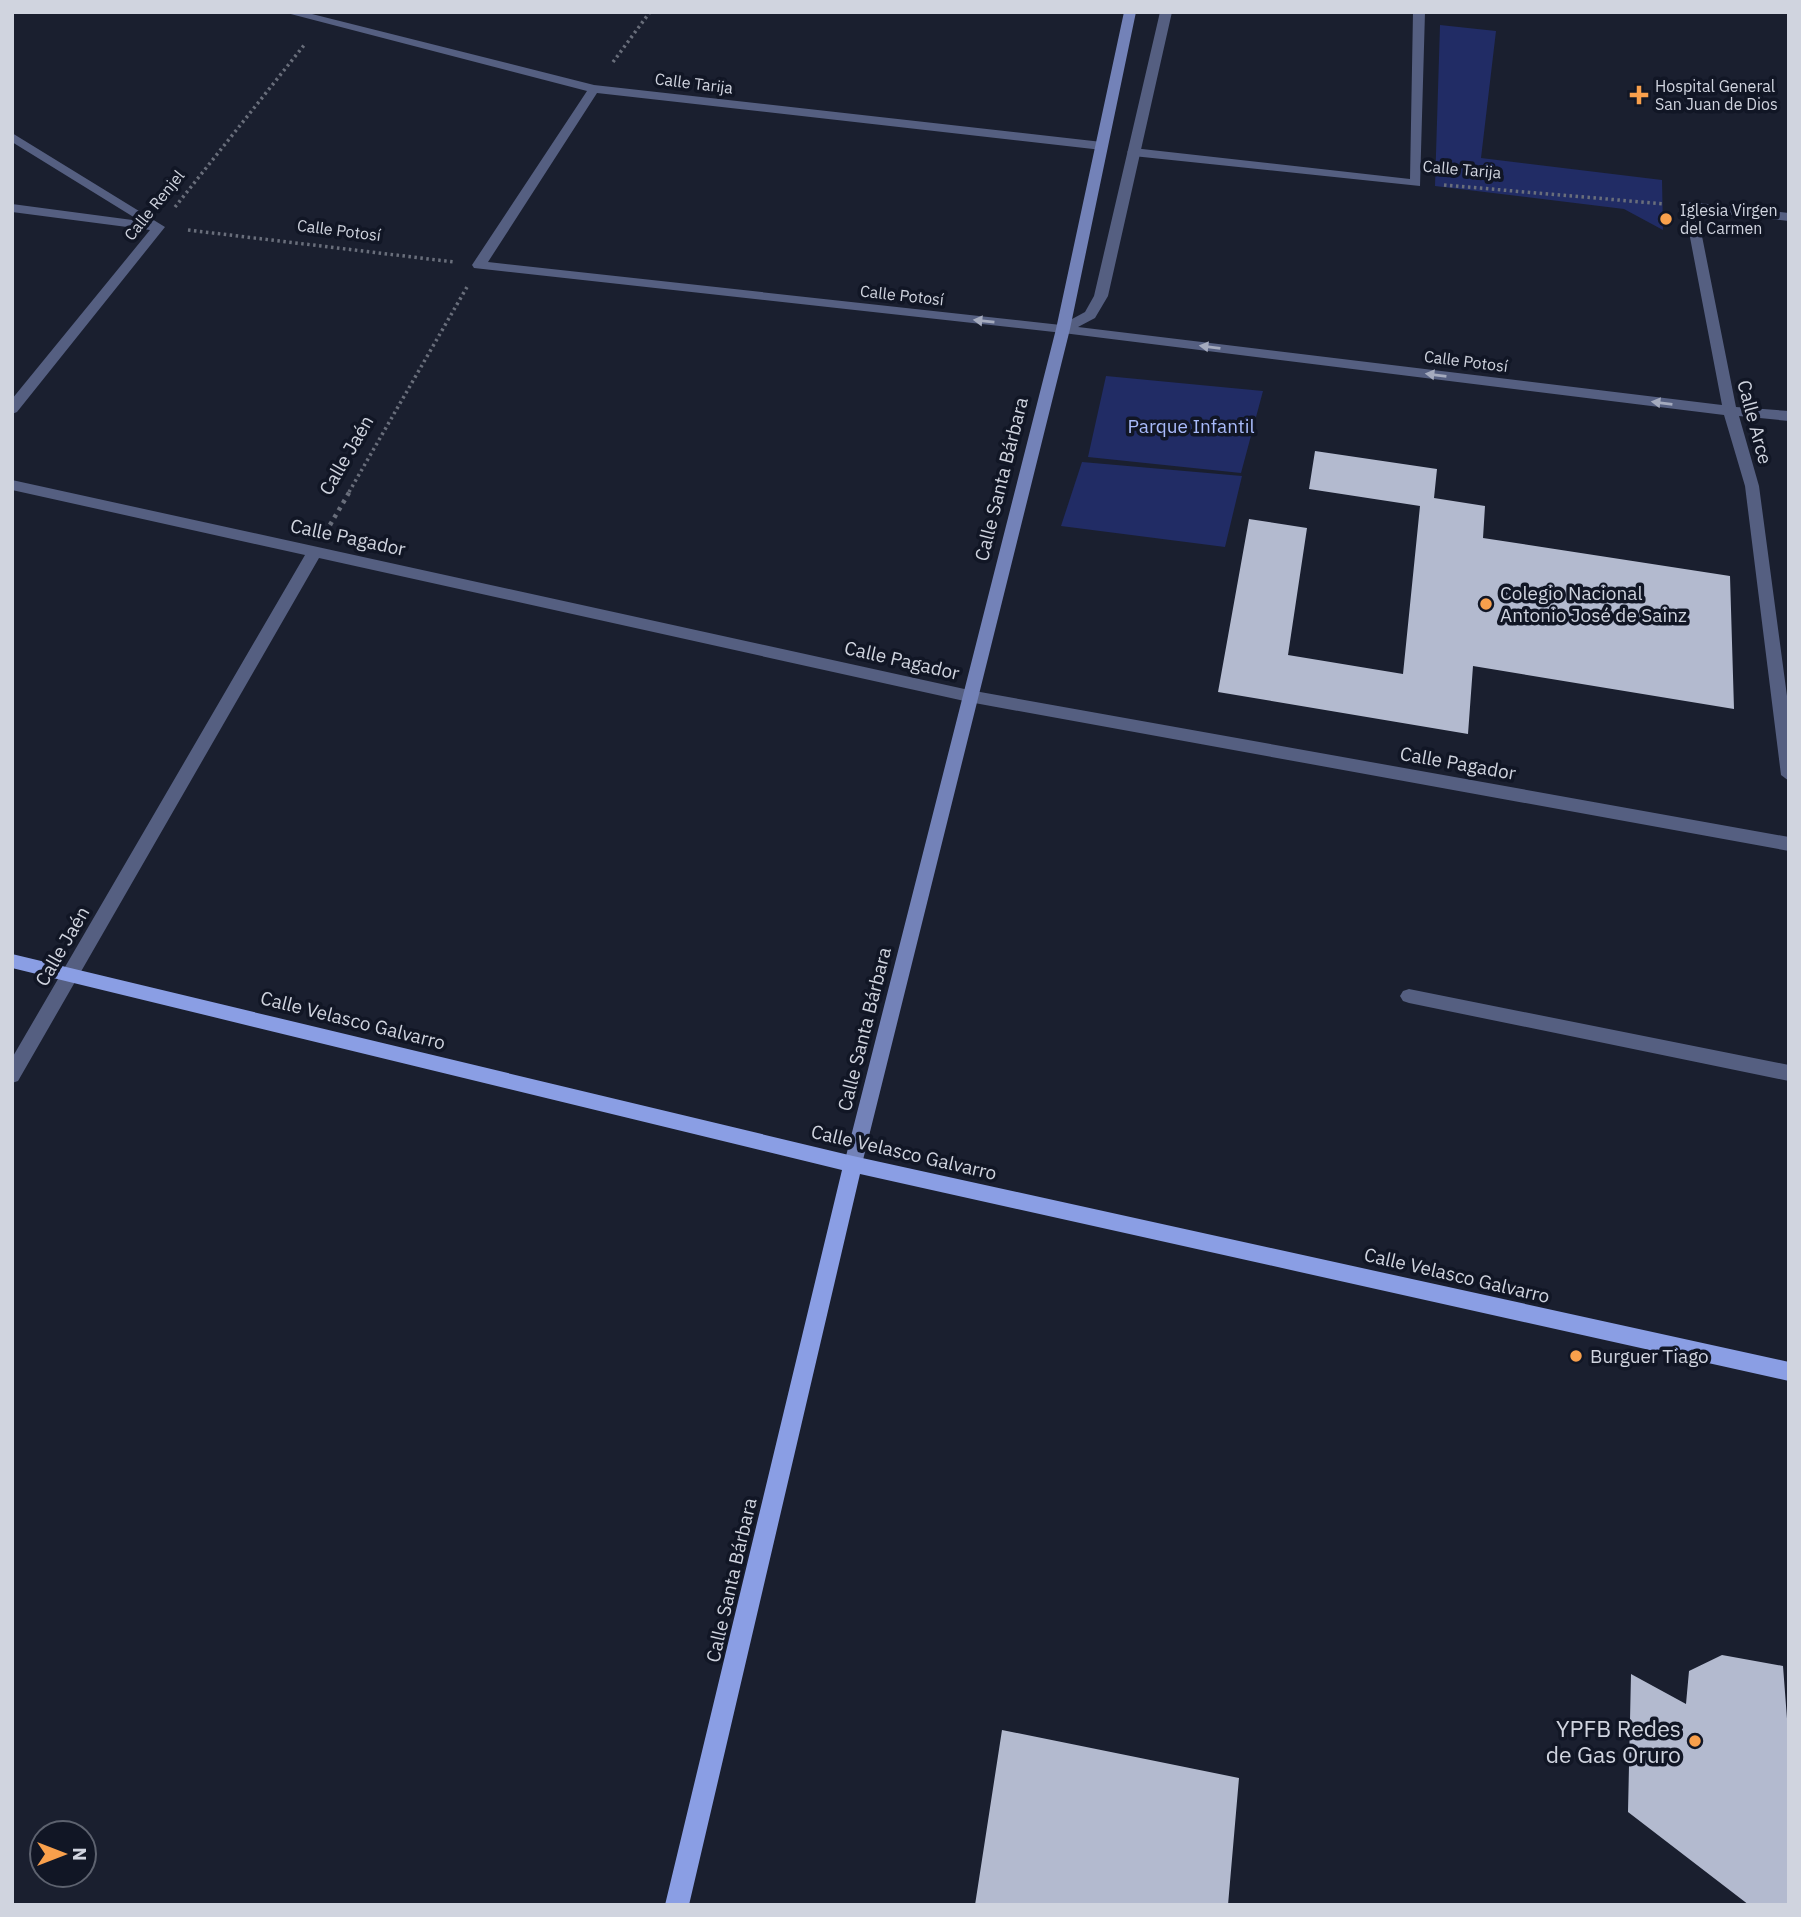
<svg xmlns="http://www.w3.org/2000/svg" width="1801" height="1917" viewBox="0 0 1801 1917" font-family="'IBM Plex Sans',sans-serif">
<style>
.green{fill:#212c65}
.building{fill:#b3bacf}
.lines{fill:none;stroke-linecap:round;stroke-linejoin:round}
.path-far1{stroke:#696e7b;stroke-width:3.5;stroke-dasharray:2.5 3.5;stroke-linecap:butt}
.path{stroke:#696e7b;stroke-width:4.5;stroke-dasharray:3.5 5;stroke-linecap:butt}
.lane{fill:#555f81;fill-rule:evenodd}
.street{fill:#555f81;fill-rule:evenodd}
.secondary{fill:#7382b8;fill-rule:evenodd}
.primary{fill:#8a9ee4;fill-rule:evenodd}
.oneway{fill:#a5abbe}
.poi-dot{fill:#f9a04c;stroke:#111625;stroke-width:2.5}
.labels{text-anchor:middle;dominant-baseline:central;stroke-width:7;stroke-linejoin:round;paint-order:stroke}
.far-street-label{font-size:16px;fill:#d0d4df;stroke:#111625}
.far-poi-label{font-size:16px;fill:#d0d4df;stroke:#111625;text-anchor:start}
.street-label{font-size:19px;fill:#d0d4df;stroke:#111625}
.park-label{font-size:19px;fill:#a9bbfb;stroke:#111625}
.poi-label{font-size:19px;fill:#d0d4df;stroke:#111625;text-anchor:start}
.near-poi-label{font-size:23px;fill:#d0d4df;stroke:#111625;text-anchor:end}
</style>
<rect width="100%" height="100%" fill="#1a1f2f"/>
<path class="green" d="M1440,25L1496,31L1481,158L1662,180L1663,230L1624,209L1435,186Z
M1106,376L1263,391L1241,473L1088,457Z
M1082,462L1242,476L1225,547L1061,526Z"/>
<path class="building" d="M1315,451L1437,469L1434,498L1485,506L1483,538L1730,576L1734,709L1473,666L1468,734L1218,692L1249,519L1307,528L1288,655L1403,674L1420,506L1309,489Z
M1722,1655L1783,1666L1789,1745V1905H1749L1628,1812L1631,1674L1686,1704L1689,1671Z
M1002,1730L1239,1778L1228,1905H975Z"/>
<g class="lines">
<path class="path-far1" d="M613,62L650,12
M1444,185L1665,204
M175,207L305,44
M188,230L454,262
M349,492L467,287"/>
<path class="path" d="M330,525L350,491"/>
<path class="lane" d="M1413,12H1425L1420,186L1133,156L1127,152L1133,148L1410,179Z
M1409,989L1789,1065V1081L1409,1003L1403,1001L1400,996L1403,991Z"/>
<path class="street" d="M283,12H304L594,85L1102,142L1108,146L1102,150L597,93L488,262L1061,325L1085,312L1094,296L1160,12H1172L1108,296L1095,318L1078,327L1722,405L1684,206L1690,202L1789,213V221L1697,211L1736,407L1789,411V421L1739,416L1759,486L1789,711V781L1781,775L1745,486L1724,415L1063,333L474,268L472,265L587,91Z
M12,133L165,227L17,412L12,414V399L150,230L12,212V204L140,221L12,142Z
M12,480L969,690L1789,837V851L969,702L319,558L18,1081L12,1083V1058L305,555L12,490Z"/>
<path class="secondary" d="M1124,12H1136L1070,329L862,1164L860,1170L853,1172L846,1170L844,1164L1056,329Z"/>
<path class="primary" d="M12,954L853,1156L1789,1362V1381L860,1174L689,1905H665L842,1170L12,968Z"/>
</g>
<defs><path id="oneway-solid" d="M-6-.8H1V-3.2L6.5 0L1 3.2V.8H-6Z" transform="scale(1.75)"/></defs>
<g class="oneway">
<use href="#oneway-solid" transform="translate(984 321) rotate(-174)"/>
<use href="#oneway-solid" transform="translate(1210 347) rotate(-173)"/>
<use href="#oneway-solid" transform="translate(1436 375) rotate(-173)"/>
<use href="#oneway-solid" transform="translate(1662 403) rotate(-173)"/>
</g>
<g class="poi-dot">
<path d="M1635.5 84.5h7v7h7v7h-7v7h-7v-7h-7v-7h7z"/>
<circle cx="1666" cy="219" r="7"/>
<circle cx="1486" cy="604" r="7"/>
<circle cx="1576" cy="1356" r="7"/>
<circle cx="1695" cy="1741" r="7"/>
</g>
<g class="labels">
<g class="far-street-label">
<text transform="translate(694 83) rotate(7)">Calle Tarija</text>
<text transform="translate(1462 169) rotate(5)">Calle Tarija</text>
<text transform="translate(154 205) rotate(-51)">Calle Renjel</text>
<text transform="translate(339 230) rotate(7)">Calle Potosí</text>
<text transform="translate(902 295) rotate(6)">Calle Potosí</text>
<text transform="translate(1466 361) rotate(7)">Calle Potosí</text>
</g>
<g class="far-poi-label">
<text x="1655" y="86">Hospital General<tspan x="1655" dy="18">San Juan de Dios</tspan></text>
<text x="1680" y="210">Iglesia Virgen<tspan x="1680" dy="18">del Carmen</tspan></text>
</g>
<g class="street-label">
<text transform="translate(1755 422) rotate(75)">Calle Arce</text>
<text transform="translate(346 455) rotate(-60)">Calle Jaén</text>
<text transform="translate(1001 479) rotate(-76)">Calle Santa Bárbara</text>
<text transform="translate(348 537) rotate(12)">Calle Pagador</text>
<text transform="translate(902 660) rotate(13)">Calle Pagador</text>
<text transform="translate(1458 763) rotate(10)">Calle Pagador</text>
<text transform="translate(62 946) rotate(-60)">Calle Jaén</text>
<text transform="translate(353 1020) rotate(14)">Calle Velasco Galvarro</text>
<text transform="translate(864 1029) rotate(-76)">Calle Santa Bárbara</text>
<text transform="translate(904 1152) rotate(13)">Calle Velasco Galvarro</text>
<text transform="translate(1457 1275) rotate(13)">Calle Velasco Galvarro</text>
<text transform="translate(731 1580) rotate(-77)">Calle Santa Bárbara</text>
</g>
<g class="park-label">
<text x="1191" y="426">Parque Infantil</text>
</g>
<g class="poi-label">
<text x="1500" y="593">Colegio Nacional<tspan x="1500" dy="22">Antonio José de Sainz</tspan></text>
<text x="1590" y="1356">Burguer Tiago</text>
</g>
<g class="near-poi-label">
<text x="1681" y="1728">YPFB Redes<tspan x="1681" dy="26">de Gas Oruro</tspan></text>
</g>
</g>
<rect width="1801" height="1917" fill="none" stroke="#d0d4df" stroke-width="28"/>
<g transform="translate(63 1854) rotate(90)"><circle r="33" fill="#111625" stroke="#5d626f" stroke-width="2"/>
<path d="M0-5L12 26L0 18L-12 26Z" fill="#f9a04c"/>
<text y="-10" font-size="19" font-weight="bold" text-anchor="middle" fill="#d0d4df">N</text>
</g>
</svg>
